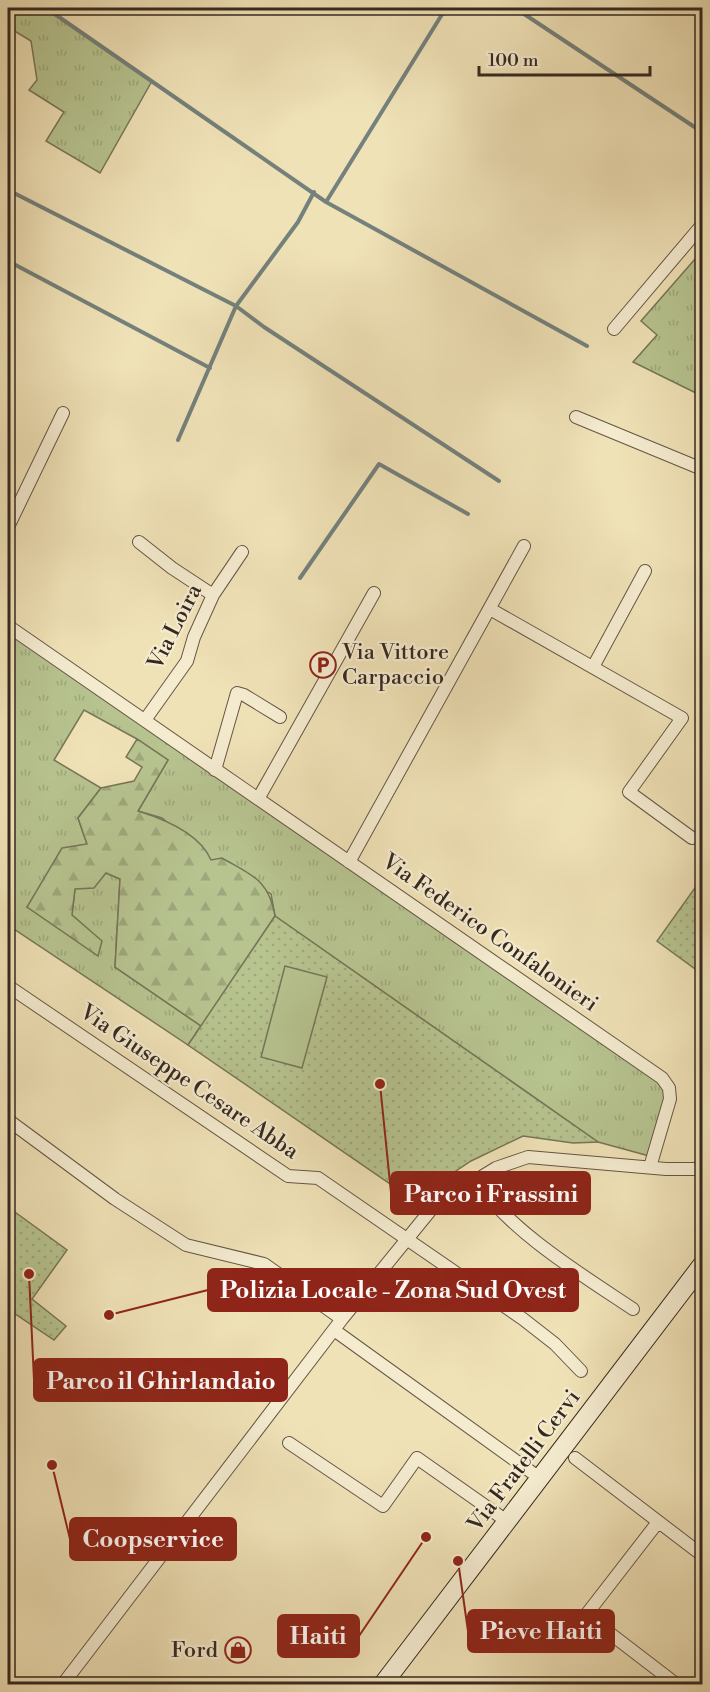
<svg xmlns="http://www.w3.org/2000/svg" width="710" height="1692" viewBox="0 0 710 1692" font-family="'Libre Bodoni',serif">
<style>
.grass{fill:url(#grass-tufts);stroke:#767658;stroke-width:1.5}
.forest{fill:url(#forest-firs);stroke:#767658;stroke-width:1.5}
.park{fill:url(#park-dots);stroke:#767658;stroke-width:1.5}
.pitch{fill:#b7c490;stroke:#767658;stroke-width:1.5}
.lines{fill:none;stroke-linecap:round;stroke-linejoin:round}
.stream{stroke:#74817c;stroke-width:4}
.street-casing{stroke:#645646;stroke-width:14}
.secondary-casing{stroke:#352821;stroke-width:20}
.street{stroke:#f5ecd0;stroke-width:12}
.secondary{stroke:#f5ecd0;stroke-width:18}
.labels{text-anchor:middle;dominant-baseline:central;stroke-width:4.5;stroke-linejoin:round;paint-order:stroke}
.street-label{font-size:22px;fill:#352821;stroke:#f5ecd0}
.poi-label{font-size:22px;fill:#352821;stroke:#f5ecd0;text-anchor:start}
.leader{fill:none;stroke:#8f2418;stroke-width:2}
.callout-dot{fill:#8f2418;stroke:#f5ecd0;stroke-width:2}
.callout{fill:#8f2418;stroke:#8f2418;stroke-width:2}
.callout-label{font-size:24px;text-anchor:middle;font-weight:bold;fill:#fff}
</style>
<defs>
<pattern id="grass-tufts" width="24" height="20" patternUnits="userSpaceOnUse" patternTransform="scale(1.5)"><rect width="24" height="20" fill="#b7c490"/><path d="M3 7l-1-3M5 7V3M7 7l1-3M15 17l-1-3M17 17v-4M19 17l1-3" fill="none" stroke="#9ea87c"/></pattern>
<pattern id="forest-firs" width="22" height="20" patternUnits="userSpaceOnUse" patternTransform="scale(1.5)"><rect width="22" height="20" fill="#b7c490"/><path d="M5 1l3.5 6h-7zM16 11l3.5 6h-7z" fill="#9ea87c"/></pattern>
<pattern id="park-dots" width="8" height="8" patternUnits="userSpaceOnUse" patternTransform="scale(1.5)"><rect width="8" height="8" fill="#b7c490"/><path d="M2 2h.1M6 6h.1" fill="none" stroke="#9ea87c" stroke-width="1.8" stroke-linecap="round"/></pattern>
</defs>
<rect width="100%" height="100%" fill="#f0e2b7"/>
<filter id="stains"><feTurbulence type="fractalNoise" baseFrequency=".00333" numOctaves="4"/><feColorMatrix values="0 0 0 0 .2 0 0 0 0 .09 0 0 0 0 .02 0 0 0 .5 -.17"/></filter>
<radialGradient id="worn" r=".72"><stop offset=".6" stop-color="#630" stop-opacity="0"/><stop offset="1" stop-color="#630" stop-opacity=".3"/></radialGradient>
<path class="grass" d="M8,8H46L152,81L100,173L46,141L64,112L29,90L37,80L31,41L8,27Z
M702,251V396L633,362L657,335L641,321Z
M8,626L669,1088L653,1157L598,1142L275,916L271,894L211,860L162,818L138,811L168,760L137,739L84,710L54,760L101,788L78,818L87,844L27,907L101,941L72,915L75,889L106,873L120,879L115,967L201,1026L188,1045L8,925Z"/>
<path class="forest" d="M137,739L168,760L138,811C164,819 200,834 211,860L222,858C251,875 269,879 275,916L204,1022L418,1203L302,1123L294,1112L196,1033L201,1026L115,967L120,879L106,873L94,888L75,889L72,915L102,941L98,956L27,907L62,848L87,844L78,818L101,788L134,781L142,767L126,757Z"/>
<path class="park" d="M702,878V974L657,941Z
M275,916L598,1142L573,1143L523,1136L471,1161L444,1179L418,1203L188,1045Z
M8,1207L67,1250L32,1299L66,1326L54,1340L8,1309Z"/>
<path class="pitch" d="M285,966L327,977L302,1068L261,1057Z"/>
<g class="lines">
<path class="stream" d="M46,8L326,202L587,346
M438,8L444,11
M515,8L702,132
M8,190L236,306L178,440
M314,192L298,222L236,306L264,327L499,481
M326,202L446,8
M8,261L210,368
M300,578L379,464L468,514"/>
<g class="street-casing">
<path id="street" d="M614,329L702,225
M576,417L702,469
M8,527L63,413
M139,542L172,568L213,595
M490,609L682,718L629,792L692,838
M8,626L662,1078L669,1088L670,1099L650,1167
M593,667L645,571
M145,720L187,661L194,637L213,595L242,552
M215,770L237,693L244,695L280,717
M258,799L374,593
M349,862L524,546
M8,986L288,1176L318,1178L523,1319L555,1344L581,1371
M8,1120L115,1199L186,1245L264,1264L342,1319
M475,1179C508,1230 582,1275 633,1309
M334,1330L541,1479
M289,1443L383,1506L417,1458L508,1522
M575,1458L702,1555
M658,1522L586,1615L676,1684
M63,1684L342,1319L434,1206L496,1168L528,1157L666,1169H702"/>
</g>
<g class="secondary-casing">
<path id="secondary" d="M383,1684L702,1265"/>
</g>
<use href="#street" class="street"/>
<use href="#secondary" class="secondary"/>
</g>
<defs>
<g id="parking-ring" transform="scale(1.35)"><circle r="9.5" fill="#f5ecd0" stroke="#8f2418" stroke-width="1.5"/><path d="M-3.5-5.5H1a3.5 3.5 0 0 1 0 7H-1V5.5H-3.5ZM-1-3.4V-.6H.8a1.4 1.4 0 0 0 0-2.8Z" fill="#8f2418"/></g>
<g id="shop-ring" transform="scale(1.35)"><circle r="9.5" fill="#f5ecd0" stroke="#8f2418" stroke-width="1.5"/><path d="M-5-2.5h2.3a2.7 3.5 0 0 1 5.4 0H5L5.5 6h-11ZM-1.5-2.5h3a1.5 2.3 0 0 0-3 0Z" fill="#8f2418"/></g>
</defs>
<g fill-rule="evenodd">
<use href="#parking-ring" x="323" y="665"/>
<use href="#shop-ring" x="238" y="1650"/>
</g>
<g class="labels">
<g class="street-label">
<text transform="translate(175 627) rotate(-63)">Via Loira</text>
<text transform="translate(490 933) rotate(35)">Via Federico Confalonieri</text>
<text transform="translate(189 1082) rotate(34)">Via Giuseppe Cesare Abba</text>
<text transform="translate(524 1461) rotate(-53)">Via Fratelli Cervi</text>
</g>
<g class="poi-label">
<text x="342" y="652">Via Vittore<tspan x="342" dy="25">Carpaccio</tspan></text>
<text x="218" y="1650" text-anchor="end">Ford</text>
</g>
</g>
<path class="leader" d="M380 1084L391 1193M109 1315L208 1290M29 1274L34 1380M52 1465L70 1539M458 1561L468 1631M426 1537L359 1636"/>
<g class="callout-dot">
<circle cx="380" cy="1084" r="6"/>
<circle cx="109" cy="1315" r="6"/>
<circle cx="29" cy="1274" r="6"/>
<circle cx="52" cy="1465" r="6"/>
<circle cx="458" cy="1561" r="6"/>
<circle cx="426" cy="1537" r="6"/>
</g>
<g class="callout">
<rect x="391" y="1172" width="199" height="42" rx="6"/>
<rect x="208" y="1269" width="370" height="42" rx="6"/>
<rect x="34" y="1359" width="253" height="42" rx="6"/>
<rect x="70" y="1518" width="166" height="42" rx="6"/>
<rect x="468" y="1610" width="146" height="42" rx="6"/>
<rect x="278" y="1615" width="81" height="42" rx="6"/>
</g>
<g class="callout-label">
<text x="491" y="1202">Parco i Frassini</text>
<text x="393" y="1298">Polizia Locale - Zona Sud Ovest</text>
<text x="161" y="1389">Parco il Ghirlandaio</text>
<text x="153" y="1547">Coopservice</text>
<text x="541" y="1639">Pieve Haiti</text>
<text x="318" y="1644">Haiti</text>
</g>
<rect width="710" height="1692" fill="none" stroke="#f0e2b7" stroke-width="30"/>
<rect x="9" y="9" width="692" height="1674" fill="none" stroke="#352821" stroke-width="3"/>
<rect x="15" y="15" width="680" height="1662" fill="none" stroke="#352821" stroke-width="1.5"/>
<path d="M479 66v9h171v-9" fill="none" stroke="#352821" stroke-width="3"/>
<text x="488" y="66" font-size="18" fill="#352821" stroke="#f5ecd0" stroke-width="4.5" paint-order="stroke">100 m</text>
<rect width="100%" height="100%" filter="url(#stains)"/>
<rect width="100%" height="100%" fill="url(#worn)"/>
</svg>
